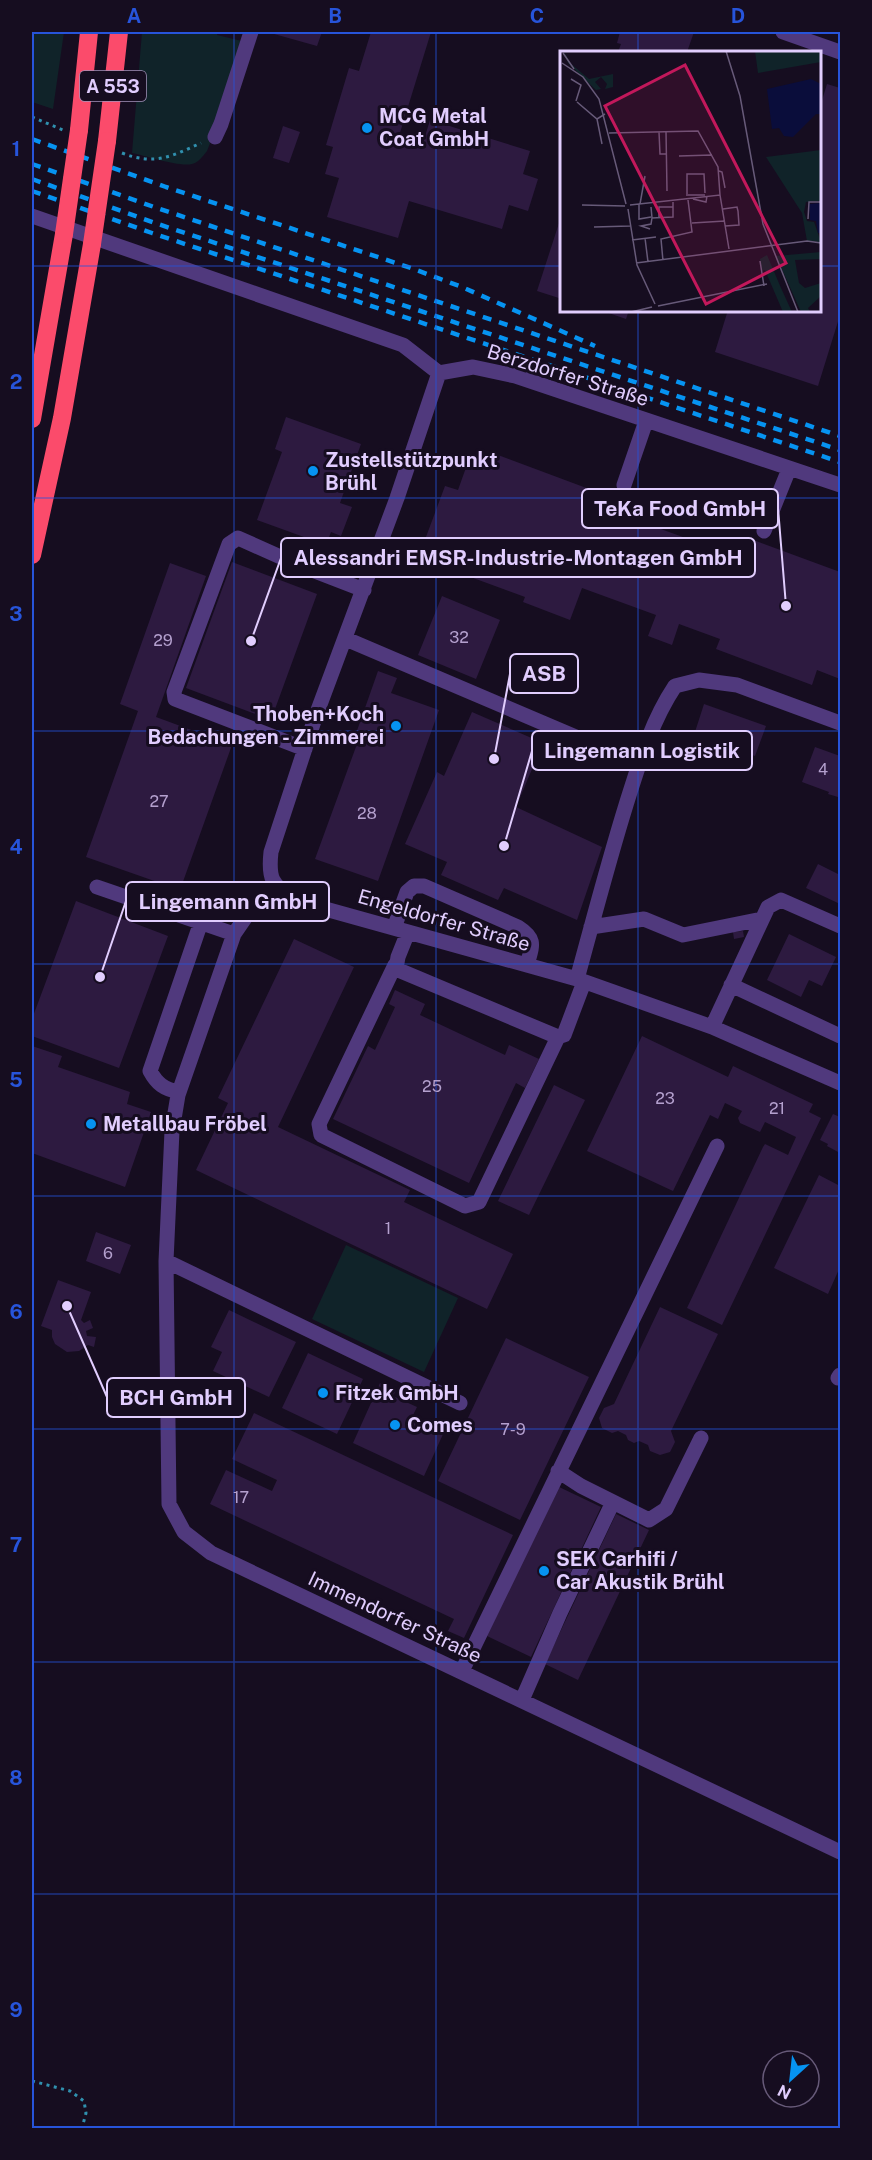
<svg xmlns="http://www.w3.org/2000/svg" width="872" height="2160" viewBox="0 0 872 2160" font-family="'Public Sans',sans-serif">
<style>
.green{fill:#102329}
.building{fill:#2d1a40}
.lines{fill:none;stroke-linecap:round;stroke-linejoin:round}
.path{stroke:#3090ae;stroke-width:3;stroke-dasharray:3 4.5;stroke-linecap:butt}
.minor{stroke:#50397d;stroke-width:15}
.highway{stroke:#fb4b6b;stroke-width:18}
.rail{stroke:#0693f1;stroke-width:4.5;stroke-dasharray:9 8;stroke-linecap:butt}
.highway-bridge{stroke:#fb4b6b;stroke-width:18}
.grid{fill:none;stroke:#2754da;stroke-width:1.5;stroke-opacity:0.55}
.poi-dot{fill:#0693f1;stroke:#160d20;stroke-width:2}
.labels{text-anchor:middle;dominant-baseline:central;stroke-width:6;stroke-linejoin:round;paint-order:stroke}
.number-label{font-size:16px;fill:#b4a0ce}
.shield{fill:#160d20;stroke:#a493bb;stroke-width:1.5}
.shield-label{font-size:18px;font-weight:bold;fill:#e1cdfe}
.poi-label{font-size:20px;font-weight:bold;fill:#e1cdfe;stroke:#160d20;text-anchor:start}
.street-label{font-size:20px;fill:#e1cdfe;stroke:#160d20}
.inset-road{fill:none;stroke:#675a79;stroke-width:1.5}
.view{fill:#c2185b;fill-opacity:0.15;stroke:#c2185b;stroke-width:3}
.inset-edge{fill:none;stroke:#e1cdfe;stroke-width:3}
.leader{fill:none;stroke:#e1cdfe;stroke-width:2}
.callout-dot{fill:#e1cdfe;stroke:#160d20;stroke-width:2}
.callout{fill:#160d20;stroke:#e1cdfe;stroke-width:2}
.callout-label{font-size:21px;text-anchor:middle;font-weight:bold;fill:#e1cdfe}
.neatline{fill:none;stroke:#2754da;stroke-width:2}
.grid-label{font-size:20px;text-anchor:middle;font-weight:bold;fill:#2754da}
</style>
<rect width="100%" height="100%" fill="#160d20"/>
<path class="green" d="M32,32H64L53,109L32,102Z
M142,32H218L217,35L250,43L207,151C203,156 198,163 192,164C178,167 147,156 132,153Z
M346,1245L458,1298L424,1372L312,1319Z"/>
<path class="building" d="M267,32H322L317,46Z
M371,32H431L399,136L423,143L430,120L530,151L523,174L538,179L528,211L509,205L502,229L409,201L398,238L327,217L339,178L325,174L333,147L326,145L349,68L359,71Z
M620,32H694L687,52H646L637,50L636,52H618L621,44L617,43Z
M827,84L840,88V315L818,386L715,352L728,310H820V107Z
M283,126L300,132L289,163L273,158Z
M561,217H562V299L537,291Z
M600,310H629L626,319Z
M286,417L361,444L340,503L352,507L341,536L331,532L326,545L257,520L282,452L275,449Z
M490,452L640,508L636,520L749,561L756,541L840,572V679L817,670L812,685L716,649L720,639L679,624L672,645L648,636L656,615L582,588L570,620L523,602L525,597L446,568L451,555L423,545L445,486L458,490L468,462L484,468Z
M232,562L317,594L271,720L186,688Z
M170,563L206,576L156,717L232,745L180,890L86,857L138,711L120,704Z
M442,596L500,620L476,679L418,655Z
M378,671L397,678L391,693L439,710L378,881L315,859L357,744L353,742Z
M704,704L766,726L755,756L694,735Z
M472,712L543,743L516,807L602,847L577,920L504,888L498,900L441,875L447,862L405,844L437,772L444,776Z
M815,747L840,756V796L838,795V797L828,794L829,792L802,782Z
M818,864L840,875V904L806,888Z
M76,901L168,936L119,1068L32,1036V1019Z
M743,931L744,937L734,939L733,932Z
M789,934L836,957L822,986L809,980L801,997L767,980Z
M294,939L354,967L278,1127L410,1190L404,1202L513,1254L487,1309L196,1170L228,1103L218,1098Z
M395,990L425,1004L420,1015L505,1055L509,1045L539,1059L525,1088L516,1083L469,1183L333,1119L368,1046L375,1050L395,1007L389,1004Z
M642,1036L728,1077L733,1066L813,1104L809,1112L821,1118L722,1325L687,1308L763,1147L765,1144L788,1155L796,1137L765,1122L760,1132L740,1123L738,1118L742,1111L725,1103L718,1119L710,1115L673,1191L587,1151Z
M32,1046L62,1056L58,1067L130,1092L127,1104L151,1112L125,1187L32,1153Z
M554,1085L585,1100L529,1215L498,1201Z
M833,1114L840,1117V1153L827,1146L828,1144L820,1140Z
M819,1175L840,1186V1267L828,1294L774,1268Z
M96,1232L131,1245L120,1274L86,1261Z
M58,1280L91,1292L81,1320L84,1323L90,1320L93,1328L86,1331L87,1336L96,1337L94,1347L88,1345L79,1351L67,1352L55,1344L52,1337V1330L41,1326Z
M660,1307L718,1334L671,1431L675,1442L670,1452L660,1455L650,1451L648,1445L639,1441L634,1443L628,1440L626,1435L618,1431L612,1433L602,1428L599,1418L604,1408L614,1404Z
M229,1310L296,1342L269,1397L213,1371L222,1352L211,1347Z
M506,1338L589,1377L520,1520L438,1481Z
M308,1353L363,1379L337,1434L282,1408Z
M380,1383L396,1390L393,1396L417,1407L412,1417L444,1432L424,1476L353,1443Z
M254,1413L513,1535L464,1638L448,1631L454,1619L210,1504L226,1470L272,1491L277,1480L232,1459Z
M557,1486L601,1507L531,1657L487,1636Z
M616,1514L649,1530L578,1680L545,1664Z"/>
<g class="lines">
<path class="path" d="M32,117L63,130
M122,153C155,166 172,156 201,143
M32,2081L70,2091L84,2101L86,2113L82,2128"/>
<path class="minor" d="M783,32L840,52
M215,137L221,124L251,32
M32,216L403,345L439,373L473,367L515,376L840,485
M439,373L397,498L315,718L271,852C268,879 272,884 293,900L577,979L712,1027L840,1083
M624,485L646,421
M764,531L789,469
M346,639L639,764
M305,749L175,699L174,692L229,544L238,538L294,563L364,590
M97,887L234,934
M276,887L256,902L234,934L178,1095L172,1131L166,1261L169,1504L184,1532L211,1553L840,1852
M591,927L644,919L683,935L762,919
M394,928L407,892L414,886H424L518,927C537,939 532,946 527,965
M408,932L398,957L396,969L558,1037L564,1035L584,982
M395,965L319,1124L321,1135L465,1206L479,1202L558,1037
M577,979C593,921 608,863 626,805C639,764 651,722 675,686L699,680L737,685L840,723
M731,985L840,1036
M712,1027L768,907L781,900L840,926
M179,1092C164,1089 157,1084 150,1071L201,922
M166,1261L460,1403
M838,1378L840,1375
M613,1502L649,1520L666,1509L701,1438
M462,1671L717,1146
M522,1700L560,1613L613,1502L581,1486L558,1471"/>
<path class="highway" d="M79,130L89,32
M107,141L119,32
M32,419L64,234
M32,555L62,418L92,244"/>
<path class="rail" d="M32,139L166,187L411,268L462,287L595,346
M32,164L157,208L840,436
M32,179L155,223L840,450
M32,191L152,233L840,462"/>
<path class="highway-bridge" d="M64,234L79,130
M92,244L107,141"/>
</g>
<path class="grid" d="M234,32V2128M436,32V2128M638,32V52M32,266H562M820,266H840M638,310V2128M32,498H840M32,731H840M32,964H840M32,1196H840M32,1429H840M32,1662H840M32,1894H840"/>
<g class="poi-dot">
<circle cx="367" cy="128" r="6"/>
<circle cx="313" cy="471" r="6"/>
<circle cx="396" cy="726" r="6"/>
<circle cx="91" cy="1124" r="6"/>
<circle cx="323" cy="1393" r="6"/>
<circle cx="395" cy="1425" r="6"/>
<circle cx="544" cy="1571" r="6"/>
</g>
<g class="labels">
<g class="number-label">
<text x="459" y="637">32</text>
<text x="163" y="640">29</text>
<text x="823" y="769">4</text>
<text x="159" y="801">27</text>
<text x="367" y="813">28</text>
<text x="432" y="1086">25</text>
<text x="665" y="1098">23</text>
<text x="777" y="1108">21</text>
<text x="388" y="1228">1</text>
<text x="108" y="1253">6</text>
<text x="513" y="1429">7-9</text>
<text x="241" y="1497">17</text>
</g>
<rect class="shield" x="80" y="71" width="66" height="30" rx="4.5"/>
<g class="shield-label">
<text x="113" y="86">A 553</text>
</g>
<g class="poi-label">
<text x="379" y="116">MCG Metal<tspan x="379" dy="23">Coat GmbH</tspan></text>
<text x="325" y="460">Zustellstützpunkt<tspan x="325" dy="23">Brühl</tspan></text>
<text x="384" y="714" text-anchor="end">Thoben+Koch<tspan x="384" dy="23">Bedachungen - Zimmerei</tspan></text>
<text x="103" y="1124">Metallbau Fröbel</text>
<text x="335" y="1393">Fitzek GmbH</text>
<text x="407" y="1425">Comes</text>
<text x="556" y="1559">SEK Carhifi /<tspan x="556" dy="23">Car Akustik Brühl</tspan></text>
</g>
<g class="street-label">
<text transform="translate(568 375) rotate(17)">Berzdorfer Straße</text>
<text transform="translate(444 920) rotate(16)">Engeldorfer Straße</text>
<text transform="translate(395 1617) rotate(25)">Immendorfer Straße</text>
</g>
</g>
<g transform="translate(560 51)">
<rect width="261" height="261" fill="#160d20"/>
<path d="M4,0L10,12L29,28L53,23V36L45,38L47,33L41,26L35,31L41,38L36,39L8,12ZM195,0H261V11L198,22ZM261,99V150L246,151L244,161L247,170L254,171L261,191L247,190L242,162L206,106ZM261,201V208L235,209L239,232L245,237L261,232V245L248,257L250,261H241L216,205ZM207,204L221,237L232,261H223L205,219L201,220L200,208Z" fill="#102329"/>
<path d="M251,28L261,33V63H256L233,86L224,85L219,77L212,78L207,38ZM261,152V182H258L256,170L250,169L249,153Z" fill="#0a0d3b"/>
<path class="inset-road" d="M166,0L180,45L203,173L238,261M3,2L14,18M2,12L23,26L39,48L66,153M11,28L21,34L16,50M17,51L37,68L45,63M37,68L42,93M106,80L107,140M99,81L100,103H106M49,82L138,80L158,116L160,144M119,105L152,104M159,120L162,121L165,137M127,143V123H144L145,142M126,144H145M133,148L146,151L147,145M79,153V168L91,166M80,153L85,125M22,154L65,155M70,154L160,144L169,198M91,156L92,167L113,166V151M68,158L77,214L95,253M163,158L177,156L178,160L179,174L165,175M99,167V156H113M248,168L249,151H261M132,172L165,170M34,176L70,175M90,178L81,175L91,173L92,167M85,187L88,211M72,189L96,186M103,210L101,188L132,181L128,149M200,210L204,235M76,212L247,190L261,192M98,255L207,233M71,261L92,256"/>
<path class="view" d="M125,14L226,212L146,253L45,55Z"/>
<rect width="261" height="261" class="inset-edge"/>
</g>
<path class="leader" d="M786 606L778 508M251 641L281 558M494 759L510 674M504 846L532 751M100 977L126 901M67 1306L107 1397"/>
<g class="callout-dot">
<circle cx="786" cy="606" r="6"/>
<circle cx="251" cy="641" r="6"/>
<circle cx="494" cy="759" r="6"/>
<circle cx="504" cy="846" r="6"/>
<circle cx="100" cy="977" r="6"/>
<circle cx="67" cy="1306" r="6"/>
</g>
<g class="callout">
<rect x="582" y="489" width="196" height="39" rx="6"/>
<rect x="281" y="538" width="474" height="39" rx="6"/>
<rect x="510" y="654" width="68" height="39" rx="6"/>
<rect x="532" y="731" width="220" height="39" rx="6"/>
<rect x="126" y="882" width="203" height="39" rx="6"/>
<rect x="107" y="1378" width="138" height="39" rx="6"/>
</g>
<g class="callout-label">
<text x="680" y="516">TeKa Food GmbH</text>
<text x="518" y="565">Alessandri EMSR-Industrie-Montagen GmbH</text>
<text x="544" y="681">ASB</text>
<text x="642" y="758">Lingemann Logistik</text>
<text x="228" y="909">Lingemann GmbH</text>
<text x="176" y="1405">BCH GmbH</text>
</g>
<rect width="872" height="2160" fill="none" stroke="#160d20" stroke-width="66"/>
<g transform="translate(791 2079) rotate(207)"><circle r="28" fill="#160d20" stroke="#675a79" stroke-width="1.5"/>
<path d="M0-4.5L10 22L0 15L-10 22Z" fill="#0693f1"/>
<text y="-9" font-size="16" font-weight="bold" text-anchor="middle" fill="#e1cdfe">N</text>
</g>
<rect x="33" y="33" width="806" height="2094" class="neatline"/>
<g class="grid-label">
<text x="134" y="23">A</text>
<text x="335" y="23">B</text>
<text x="537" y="23">C</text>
<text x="738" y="23">D</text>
<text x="16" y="156">1</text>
<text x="16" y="389">2</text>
<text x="16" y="621">3</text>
<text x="16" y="854">4</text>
<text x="16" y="1087">5</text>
<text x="16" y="1319">6</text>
<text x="16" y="1552">7</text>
<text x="16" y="1785">8</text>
<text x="16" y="2017">9</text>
</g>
</svg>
